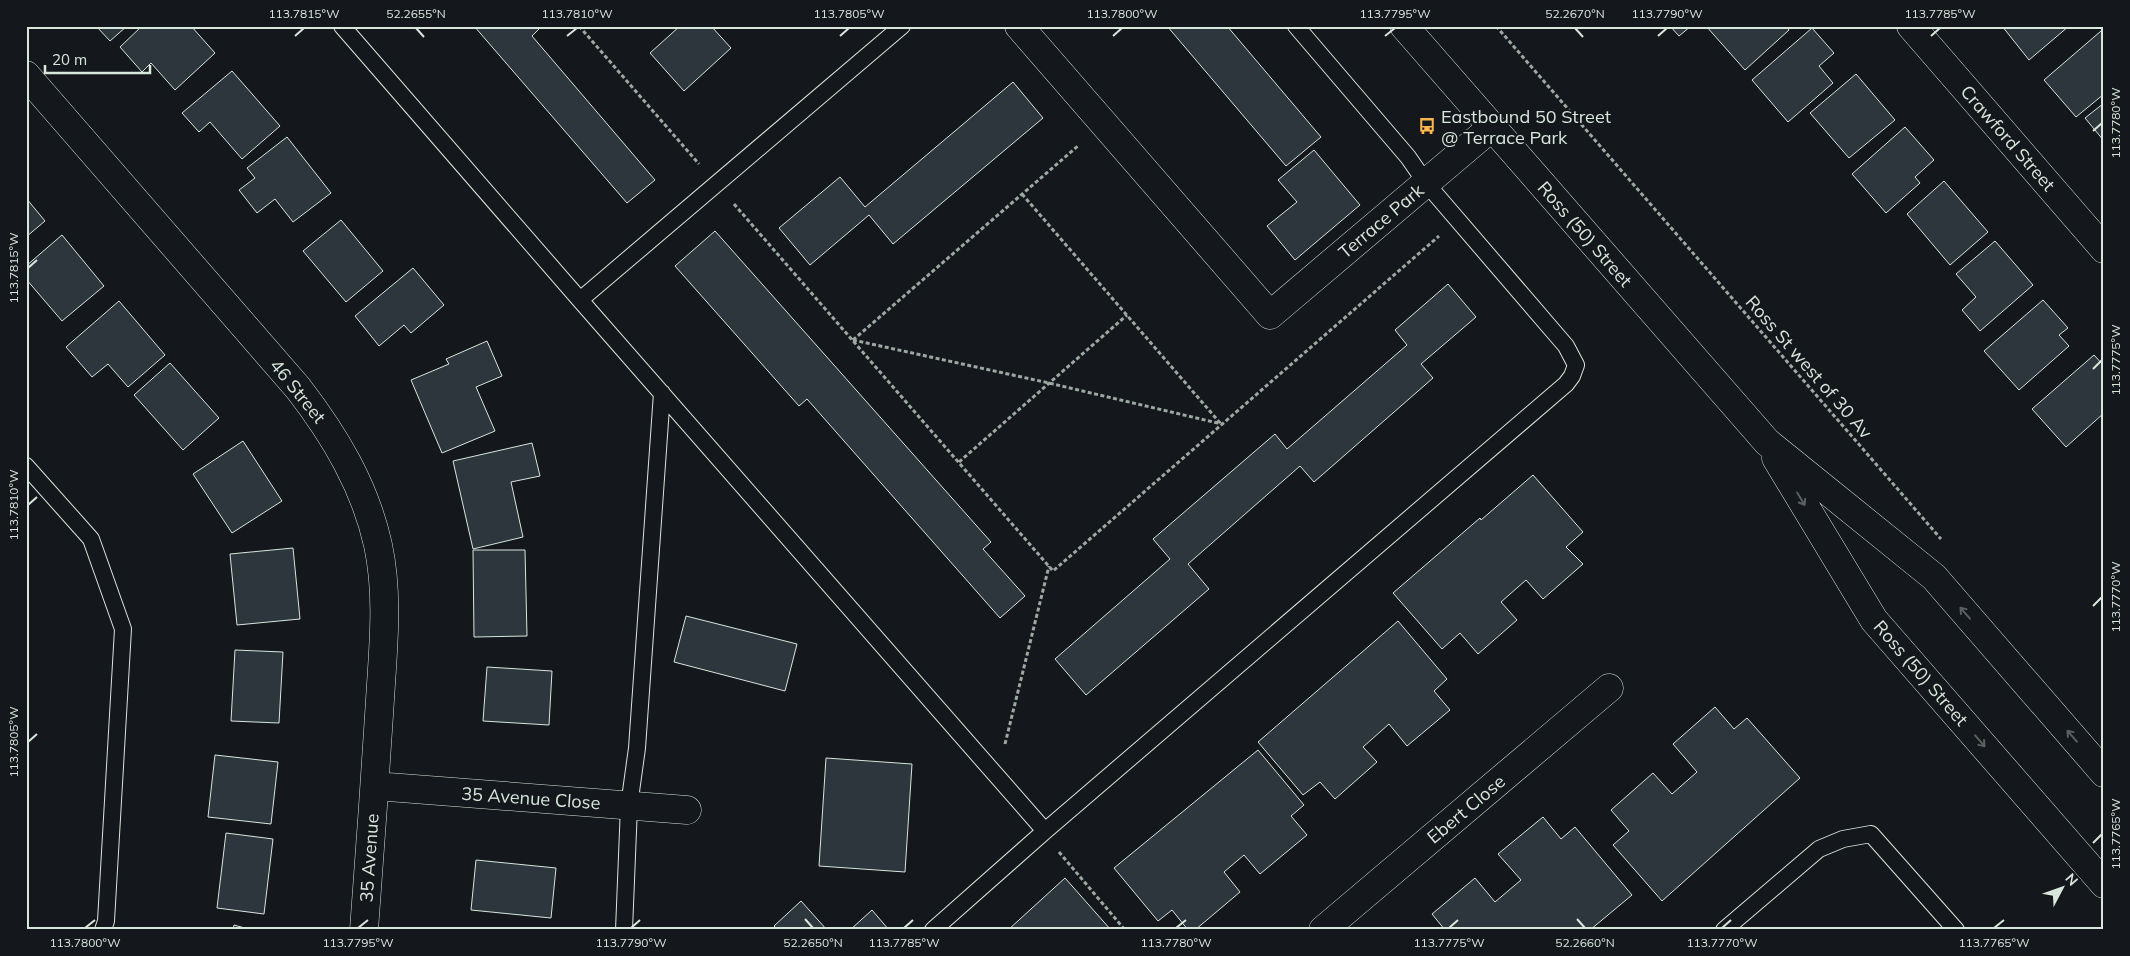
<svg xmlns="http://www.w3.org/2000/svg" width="2130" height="956" viewBox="0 0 2130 956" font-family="Mulish,sans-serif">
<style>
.building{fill:#2c363c;stroke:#d8e6dc}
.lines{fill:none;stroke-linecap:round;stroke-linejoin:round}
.lane-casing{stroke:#d8e6dc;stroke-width:18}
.street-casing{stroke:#d8e6dc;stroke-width:29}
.secondary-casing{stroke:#d8e6dc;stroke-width:29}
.path{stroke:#9da8a2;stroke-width:3;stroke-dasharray:4 2.5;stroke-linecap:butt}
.lane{stroke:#14181c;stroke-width:16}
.street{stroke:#14181c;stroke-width:28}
.secondary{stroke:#14181c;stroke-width:28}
.oneway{stroke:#59605f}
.ticks{fill:none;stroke:#d8e6dc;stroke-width:2}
.labels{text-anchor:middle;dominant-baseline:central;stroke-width:4;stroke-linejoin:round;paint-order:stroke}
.poi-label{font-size:18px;fill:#d8e6dc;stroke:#14181c;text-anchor:start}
.street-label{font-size:18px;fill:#d8e6dc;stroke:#14181c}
.neatline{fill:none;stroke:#d8e6dc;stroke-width:2}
.ticks-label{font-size:12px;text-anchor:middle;fill:#d8e6dc}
</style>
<rect width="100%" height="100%" fill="#14181c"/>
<path class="building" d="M96,26H127L110,41Z
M142,26H191L215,53L175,90L151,63L142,72L120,47Z
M474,26H542L532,36L655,180L627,203Z
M680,26H711L731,48L684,91L650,53Z
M1167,26H1227L1321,137L1286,166Z
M1670,26H1691L1679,36Z
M1706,26H1786L1789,30L1745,70Z
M2002,26H2069L2029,60Z
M1812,28L1834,53L1819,66L1833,83L1788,122L1752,80Z
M2101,31L2104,34V94L2076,117L2044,80Z
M232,71L280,126L242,159L210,122L199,132L182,113Z
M1856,74L1895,120L1849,158L1810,113Z
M1013,82L1043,118L893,244L869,215L810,265L779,228L840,177L865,207Z
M2104,103V141L2085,118Z
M1905,127L1934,160L1915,177L1920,183L1886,213L1852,174Z
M287,137L331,193L293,222L275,199L257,213L239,190L255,178L247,168Z
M1314,150L1360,205L1295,260L1267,226L1297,202L1278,180Z
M1944,181L1988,232L1950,265L1907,214Z
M26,198L45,221L26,237Z
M341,220L383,271L346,302L303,251Z
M715,231L991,542L983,549L1025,596L1000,618L807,399L799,406L675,266Z
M62,235L104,286L62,321L26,279V266Z
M1995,241L2033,285L1980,331L1962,310L1976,297L1956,274Z
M413,268L444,305L411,333L404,325L379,346L355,316Z
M1448,284L1476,317L1421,364L1433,378L1314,482L1300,466L1188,564L1209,589L1086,695L1055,659L1170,559L1153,539L1275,434L1287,449L1407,345L1395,330Z
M2043,300L2068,328L2059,335L2069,346L2019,390L1984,351Z
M119,301L165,355L128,387L108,364L92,377L66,347Z
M487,341L502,376L476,387L495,431L442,453L411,380L449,364L446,359Z
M2094,355L2104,366V413L2066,447L2032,409Z
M170,363L219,418L183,450L134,395Z
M243,441L282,501L232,533L193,474Z
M532,443L540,476L511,482L523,537L473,549L453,461Z
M1533,475L1583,532L1566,547L1583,564L1543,599L1526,580L1501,602L1517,620L1478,654L1460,633L1442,649L1393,593L1480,518L1481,520Z
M293,548L300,619L237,625L230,554Z
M473,550H525L527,636L474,637Z
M686,616L797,644L785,691L674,662Z
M1398,621L1447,679L1434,691L1450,710L1407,746L1389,724L1363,747L1377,762L1335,799L1320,782L1303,795L1258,742Z
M235,650L283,652L279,723L231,721Z
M487,667L552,671L549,725L483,721Z
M1715,707L1734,729L1747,718L1800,778L1662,901L1613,845L1629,831L1611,810L1653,773L1672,794L1697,772L1673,744Z
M1258,750L1304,805L1291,816L1307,835L1260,874L1244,855L1224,872L1240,892L1195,930H1188L1172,910L1158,921L1114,868Z
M215,755L278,762L271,824L208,817Z
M826,758L912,764L905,872L819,866Z
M1543,817L1561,839L1575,827L1632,895L1590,930H1445L1432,914L1475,878L1495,902L1521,880L1498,854Z
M226,833L273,839L264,914L217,908Z
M476,860L556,868L551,918L471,910Z
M1065,878L1111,930H1008Z
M801,901L827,930H778L774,926Z
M872,910L889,930H850Z
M234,925L252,930H233Z"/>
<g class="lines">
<g class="lane-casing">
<path id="lane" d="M342,26L580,300
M902,26L580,300L1045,831
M26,466L91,539L123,629L106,921L103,930
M624,930L629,806L637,748L662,393
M933,930L1045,831L1566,384L1572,376L1576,365L1566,346L1426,183L1408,157L1296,26
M1724,930L1819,849L1843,839L1871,834L1956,930"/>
</g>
<g class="street-casing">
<path id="street" d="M1019,26L1270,315L1492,127
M1911,26L2104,249
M26,75L298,388C335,436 365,486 378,545C389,596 383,649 380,700C375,777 370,853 364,930
M375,786L687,810
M1323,930L1609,688"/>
</g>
<g class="secondary-casing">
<path id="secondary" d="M1404,26L1767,442L1934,577L2104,773
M1776,458L1874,620L2104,884"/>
</g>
<path class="path" d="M579,26L699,164
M1496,26L1941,539
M1022,194L1221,424
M734,204L1053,571L1439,236
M853,340L1049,383L1222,424
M853,340L1079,145
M959,462L1127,315
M1005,744L1049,566
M1059,852L1125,930"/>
<use href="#lane" class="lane"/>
<use href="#street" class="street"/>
<use href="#secondary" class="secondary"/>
</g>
<defs><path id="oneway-shaft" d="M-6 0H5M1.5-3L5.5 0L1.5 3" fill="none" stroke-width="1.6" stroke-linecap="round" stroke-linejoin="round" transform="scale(1.25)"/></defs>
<g class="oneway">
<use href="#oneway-shaft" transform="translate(1801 499) rotate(59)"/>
<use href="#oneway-shaft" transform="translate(1965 613) rotate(-131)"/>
<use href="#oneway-shaft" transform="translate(2072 736) rotate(-131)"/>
<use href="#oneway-shaft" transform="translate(1980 741) rotate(49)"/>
</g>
<path class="ticks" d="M416,28L424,37M1575,28L1583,37M295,36L304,28M567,36L577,28M840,36L849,28M1113,36L1122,28M1385,36L1395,28M1658,36L1667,28M1931,36L1940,28M2093,131L2102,123M28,268L37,260M2093,369L2102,360M28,505L37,497M2093,606L2102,597M28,742L37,734M2093,843L2102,834M805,919L813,928M1577,919L1585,928M85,928L95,920M358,928L368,920M631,928L640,920M904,928L913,920M1176,928L1186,920M1449,928L1458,920M1722,928L1731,920M1994,928L2004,920"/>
<defs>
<g id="bus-bare" transform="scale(1.35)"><path d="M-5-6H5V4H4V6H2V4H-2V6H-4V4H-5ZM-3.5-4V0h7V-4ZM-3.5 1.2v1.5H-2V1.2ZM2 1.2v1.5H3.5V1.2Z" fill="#ffb74d" stroke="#14181c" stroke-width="2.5" paint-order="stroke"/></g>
</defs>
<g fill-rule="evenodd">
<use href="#bus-bare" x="1427" y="126"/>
</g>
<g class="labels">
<g class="poi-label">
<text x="1441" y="116">Eastbound 50 Street<tspan x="1441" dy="21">@ Terrace Park</tspan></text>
</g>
<g class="street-label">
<text transform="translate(2008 138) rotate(49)">Crawford Street</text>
<text transform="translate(1381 221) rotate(-40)">Terrace Park</text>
<text transform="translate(1585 234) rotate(49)">Ross (50) Street</text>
<text transform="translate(1809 367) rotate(49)">Ross St west of 30 Av</text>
<text transform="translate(298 391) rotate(51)">46 Street</text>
<text transform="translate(1921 673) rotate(49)">Ross (50) Street</text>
<text transform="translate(531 798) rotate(4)">35 Avenue Close</text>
<text transform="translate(1466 809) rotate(-40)">Ebert Close</text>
<text transform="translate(369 858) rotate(-86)">35 Avenue</text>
</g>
</g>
<rect width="2130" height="956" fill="none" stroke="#14181c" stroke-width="55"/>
<g transform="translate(2062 888) rotate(49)" stroke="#14181c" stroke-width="4" paint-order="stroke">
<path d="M0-4L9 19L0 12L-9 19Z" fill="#d8e6dc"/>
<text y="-8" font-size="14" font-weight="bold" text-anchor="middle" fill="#d8e6dc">N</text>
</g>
<path d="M45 65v8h105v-8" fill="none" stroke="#d8e6dc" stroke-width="2.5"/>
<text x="52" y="65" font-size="15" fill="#d8e6dc" stroke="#14181c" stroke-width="4" paint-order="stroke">20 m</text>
<rect x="28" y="28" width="2074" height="900" class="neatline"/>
<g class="ticks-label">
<text x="304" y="18">113.7815°W</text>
<text x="416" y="18">52.2655°N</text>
<text x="577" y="18">113.7810°W</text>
<text x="849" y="18">113.7805°W</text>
<text x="1122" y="18">113.7800°W</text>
<text x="1395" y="18">113.7795°W</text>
<text x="1575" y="18">52.2670°N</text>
<text x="1667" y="18">113.7790°W</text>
<text x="1940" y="18">113.7785°W</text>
<text transform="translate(2116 123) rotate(-90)" y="4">113.7780°W</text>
<text transform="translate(14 268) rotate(-90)" y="4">113.7815°W</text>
<text transform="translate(2116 360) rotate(-90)" y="4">113.7775°W</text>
<text transform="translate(14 505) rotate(-90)" y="4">113.7810°W</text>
<text transform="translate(2116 597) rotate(-90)" y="4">113.7770°W</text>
<text transform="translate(14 742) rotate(-90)" y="4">113.7805°W</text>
<text transform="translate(2116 834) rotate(-90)" y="4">113.7765°W</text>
<text x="85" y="947">113.7800°W</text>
<text x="358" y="947">113.7795°W</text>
<text x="631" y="947">113.7790°W</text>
<text x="813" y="947">52.2650°N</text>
<text x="904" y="947">113.7785°W</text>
<text x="1176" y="947">113.7780°W</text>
<text x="1449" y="947">113.7775°W</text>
<text x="1585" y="947">52.2660°N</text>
<text x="1722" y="947">113.7770°W</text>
<text x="1994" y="947">113.7765°W</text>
</g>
</svg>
